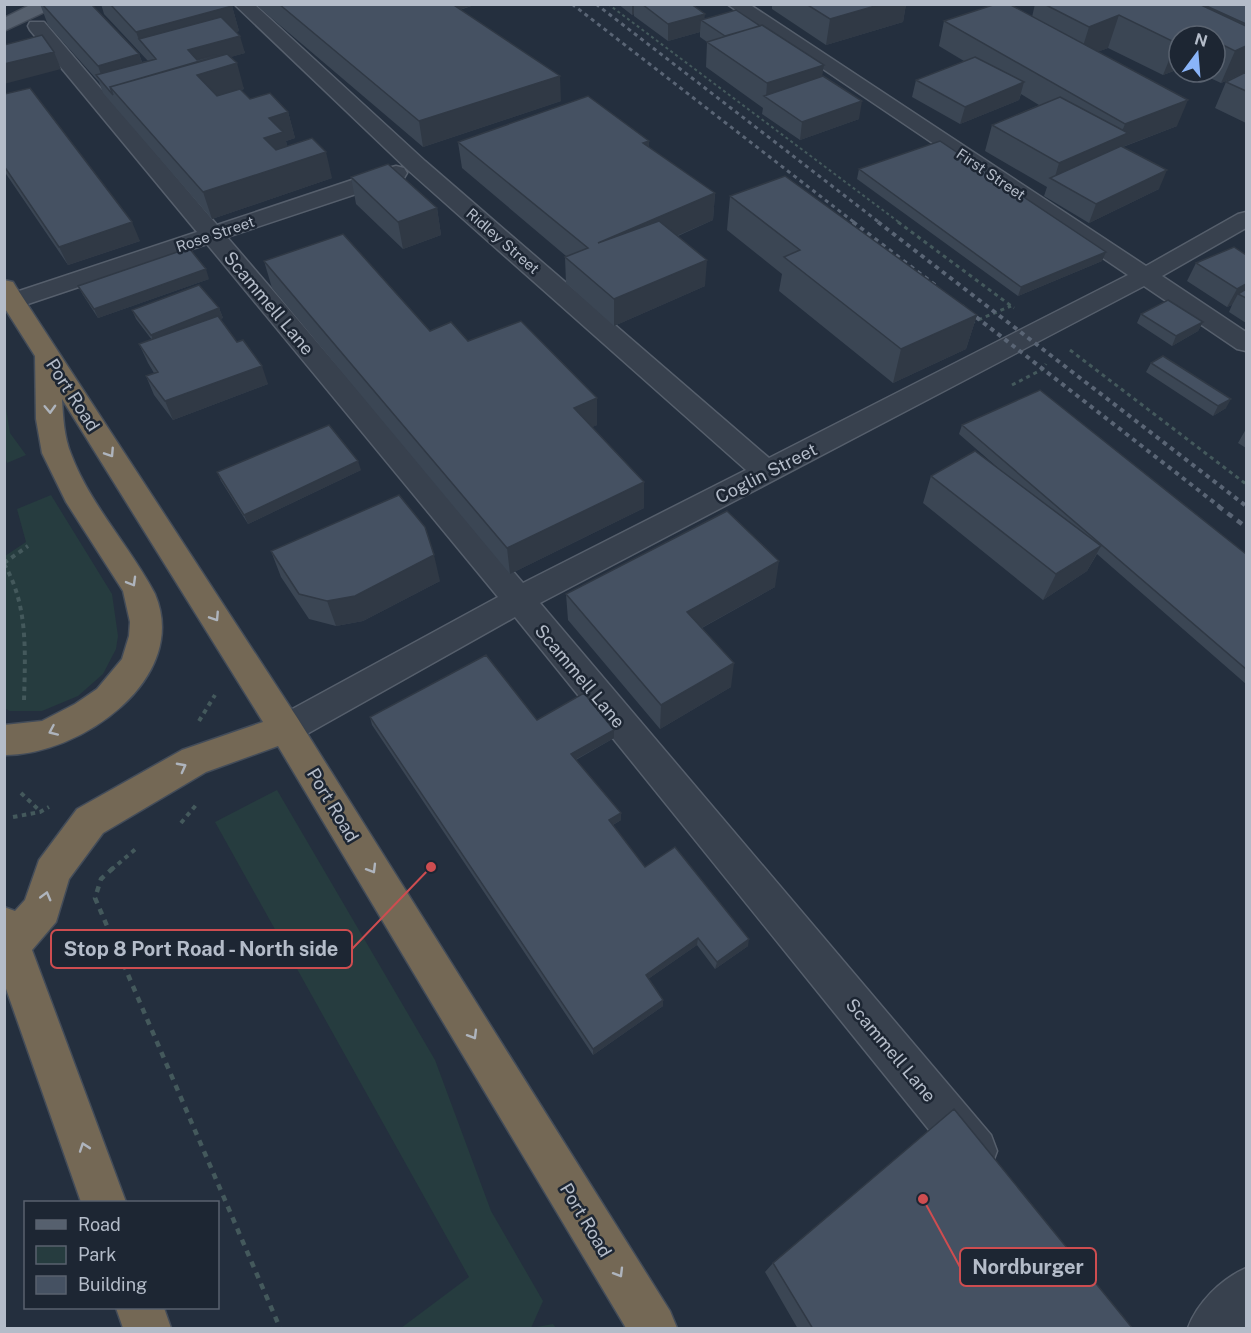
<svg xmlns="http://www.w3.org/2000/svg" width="1251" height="1333" viewBox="0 0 1251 1333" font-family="'Public Sans',sans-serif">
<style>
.green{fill:#263c3f}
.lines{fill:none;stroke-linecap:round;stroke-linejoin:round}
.minor-casing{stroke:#565f6c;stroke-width:3}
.major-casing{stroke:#414a57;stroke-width:3}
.highway-casing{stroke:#434c59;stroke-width:3}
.path-far3{stroke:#44595c;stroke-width:2;stroke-dasharray:3 3;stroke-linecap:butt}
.path-far2{stroke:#44595c;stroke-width:3;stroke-dasharray:4 4;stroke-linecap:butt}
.path-far1{stroke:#44595c;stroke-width:4;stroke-dasharray:4.5 4.5;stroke-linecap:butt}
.path{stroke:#44595c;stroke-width:4.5;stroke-dasharray:6 6;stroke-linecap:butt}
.minor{fill:#38414e;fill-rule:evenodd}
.major{fill:#56606e;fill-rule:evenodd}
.highway{fill:#746855;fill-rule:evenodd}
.rail-far2{stroke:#5a6575;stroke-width:3;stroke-dasharray:4 4;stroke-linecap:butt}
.rail-far1{stroke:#5a6575;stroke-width:4;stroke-dasharray:4.5 4.5;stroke-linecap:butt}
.rail{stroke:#5a6575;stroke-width:4.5;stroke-dasharray:6 6;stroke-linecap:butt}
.wall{fill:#3b4654}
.shaded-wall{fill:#303945}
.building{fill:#455162;stroke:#303945;stroke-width:1.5}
.oneway{stroke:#aeb4bd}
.labels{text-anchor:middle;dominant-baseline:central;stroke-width:5;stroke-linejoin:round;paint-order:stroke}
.far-street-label{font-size:15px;fill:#b4bcc9;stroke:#1d2633}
.street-label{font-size:18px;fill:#b4bcc9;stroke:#1d2633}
.leader{fill:none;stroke:#ce4d50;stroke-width:2}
.callout-dot{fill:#ce4d50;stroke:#1d2633;stroke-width:2}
.callout{fill:#1d2633;stroke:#ce4d50;stroke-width:2}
.callout-label{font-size:20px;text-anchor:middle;font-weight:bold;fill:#b4bcc9}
</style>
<rect width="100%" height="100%" fill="#242f3e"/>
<path class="green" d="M4,396L10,433L26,455L7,463L4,453Z
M51,495L112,594L118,636L116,649L103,674L78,696L42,711H10L4,708L5,556L26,542L17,509Z
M277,790L435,1060L491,1211L543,1301L531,1328L553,1324L556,1328H401L469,1277L215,822Z"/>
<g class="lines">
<g class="minor-casing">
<path id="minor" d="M234,4H254L425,161L769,458L1128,275L727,4H749L1146,266L1238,214L1246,212V228L1162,276L1246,332V351L1237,349L1144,286L540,603L991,1135L997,1151L991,1167L975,1173L959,1167L515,617L298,739L286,744L274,739L269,729L274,719L498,597L207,244L22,306L13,309L4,306V296L197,232L30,30L28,26L30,22H44L217,225L388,168L396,166L404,168L407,173L404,178L227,237L523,583L746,470L409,171Z
M1246,1268V1326L1244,1328H1188C1197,1303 1221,1279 1246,1268Z"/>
</g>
<g class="major-casing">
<path id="major" d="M32,4H56L53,8L4,31V18Z"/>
</g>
<g class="highway-casing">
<path id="highway" d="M4,280L13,282L16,287L298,719L670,1311L677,1328H626L278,746L206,772L103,833L69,879L56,922L32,950L126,1202H81L4,983V907L15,911L25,900L39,860L77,809L182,750L263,722L62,399C63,417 64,437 71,454C90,505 130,546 155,594C191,679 79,756 4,755V725L42,721L75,704L97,689L122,659L129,636L130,622L123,591L66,502L42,453L36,419L35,356L4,307Z
M116,1308H164L171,1328H123Z"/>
</g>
<path class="path-far3" d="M608,4L900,223"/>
<path class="path-far2" d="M898,222L1014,308
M971,323L1011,306
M1070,350L1246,484
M1012,385L1043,369L1046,364"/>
<path class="path-far1" d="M4,563L28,546
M4,564C29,606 25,655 24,702
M199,721L215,695
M21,793L40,811
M13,817L40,812L49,807
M181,823L196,805
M111,870L138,847"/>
<path class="path" d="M113,868L101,879L95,898L280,1328"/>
<use href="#minor" class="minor"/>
<use href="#major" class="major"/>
<use href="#highway" class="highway"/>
<path class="rail-far2" d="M572,4L855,223
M596,4L880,223"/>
<path class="rail-far1" d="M853,222L936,286
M878,222L1246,506
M962,306L1220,507"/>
<path class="rail" d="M1218,506L1246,527"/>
</g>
<path class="wall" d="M40,4H91L139,54L142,62L148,61L104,14L101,4H231L232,6L239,31L236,32L245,53L230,57L244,89L241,90L250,99L288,112L295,138L286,141L287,146L332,178L212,219L103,93L99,82L48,25Z
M255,4H477L460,10L561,101L423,147Z
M618,4H691L705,19L822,76L859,119L800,140L762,114L763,108L706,67L707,42L700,37V32L668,41L634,16V14L632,15Z
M772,4H906L903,22L826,45L772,9Z
M1035,4H1246V123L1215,108L1226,82L1246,73L1221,83L1197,72H1215V36H1179V69L1163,75L1108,48L1097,52L1177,126L1123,147L1159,189L1089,223L1044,196L1047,187L985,151L992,125L1039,105L1021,94L1019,100L960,124L912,97L916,80L964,61L939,46L944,21L1032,17Z
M4,93L140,241L68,265L4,171Z
M649,141V148L715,193L713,220L678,236L705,286L614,326L566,283L565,257L566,256L462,168L458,142Z
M859,169L1102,261L1018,296L857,179Z
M351,177L437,208L441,235L403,249L356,204Z
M730,196L977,315L966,349L893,383L779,291L782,274L727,230Z
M1246,255V323L1229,312L1232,305L1227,307L1187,281L1196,263Z
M264,261L430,331L468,341L597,398V425L592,427L644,508L510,574L272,288Z
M209,279L98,318L83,295L78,286Z
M219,308L223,318L220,319L268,384L173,420L154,395L146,376L154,373L148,363L139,344L152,340L136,319L132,310Z
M1141,314L1203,322L1198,331L1172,346L1137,323Z
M1151,363L1226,408L1213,416L1146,372Z
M962,425L1246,554V684L1097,554L1087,571L1043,600L923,503L931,476L997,467L959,434Z
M1246,429V448L1238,443Z
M361,470L248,524L221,481L217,472Z
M271,551L440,581L363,621L336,626L309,619L281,577Z
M775,587L702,628L731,687L660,729L568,620L566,594Z
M370,717L537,720L614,730V738L576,760L621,820L613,825L645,867L748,946L715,969L697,945L648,979L663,1006L593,1055L372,725Z
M773,1263L1133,1329H798L765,1272Z"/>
<path class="shaded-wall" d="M435,4H477L437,17Z
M632,4H634V14L632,15Z
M882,4H906L903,22L826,45L830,19Z
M232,6L239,31L152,55L139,40L136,32Z
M705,14L704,22L701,20L700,32L668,41V24Z
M1119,15L1108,48L1079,59L1089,27Z
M240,36L245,53L193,68L188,50Z
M1179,42V69L1163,75L1176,43Z
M1246,46V72L1221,83L1235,51Z
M54,52L61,69L4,84V64Z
M139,54L148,80L110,87L105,86L98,66Z
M237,63L244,89L205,100L116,94Z
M824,65L820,91L766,97L767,83Z
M560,76L561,101L423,147L419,121Z
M1024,82L1019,100L960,124L965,107Z
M1188,100L1177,126L1122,147L1054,180L1059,163L1120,136L1125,124Z
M862,101L859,119L800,140L802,122Z
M288,112L295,138L286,141L290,158L272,164L264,138L269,118Z
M649,141V167L643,143Z
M326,152L332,178L212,219L203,192Z
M1167,170L1159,189L1089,223L1096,204Z
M715,193L713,220L598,270V243Z
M437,208L441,235L403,249L398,222Z
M132,222L140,241L68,265L59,247Z
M1106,252L1102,261L1018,296L1021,287Z
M707,260L705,286L614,326V299Z
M206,269L209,279L98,318L94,309Z
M1246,284V298L1238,294L1232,305L1227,307L1237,289Z
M219,308L223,318L155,344L151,335Z
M977,315L966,349L893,383L901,349Z
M1203,322L1198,331L1172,346L1176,336Z
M262,366L268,384L173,420L165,401Z
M597,398V425L575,435L574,408Z
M1231,399L1226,408L1213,416L1218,406Z
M358,461L361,470L248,524L244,515Z
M644,482V508L510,574L507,548Z
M1101,546L1087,571L1043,600L1056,574Z
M434,555L440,581L363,621L336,626L327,601Z
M779,561L775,587L685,637L687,612Z
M734,663L731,687L660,729L661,705Z
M614,730V738L571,762V754Z
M621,813V820L609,827V820Z
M698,938L697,945L645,981L646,975Z
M749,939L748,946L715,969L717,962Z
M663,1000V1006L593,1055V1049Z"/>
<path class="building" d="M42,4H91L139,54L98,66Z
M110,4H231L232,6L136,32Z
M279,4H452L560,76L419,121Z
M642,4H691L705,14L668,24Z
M806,4H882L830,19Z
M996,4H1009L1188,100L1125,124L944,21Z
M1044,4H1199L1246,26V46L1235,51L1215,41V36H1203L1199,34L1193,36H1179V42L1176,43L1119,15L1089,27Z
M1202,4H1246V24Z
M736,10L760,26L725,36L701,20Z
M221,17L240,36L188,50L197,60L215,55L217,56L110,87L113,95L96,75L156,59L139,39Z
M762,25L824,65L767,83L707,42Z
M42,35L54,52L4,64V45Z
M227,54L237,63L197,75L217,96L240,89L250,99L270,93L288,112L269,118L283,132L264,138L276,150L312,138L326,152L203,192L110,87Z
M975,57L1024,82L965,107L916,80Z
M1246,72V91L1226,82Z
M823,76L862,101L802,122L764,96Z
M30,88L132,222L59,247L4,166V93L5,94Z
M588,96L649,141L643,143L715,193L598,243L659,221L707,260L614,299L565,257L588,248L458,142Z
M1060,97L1128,133L1059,163L992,125Z
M940,141L1106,252L1021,287L859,169Z
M1121,146L1167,170L1096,204L1050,178Z
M388,164L437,208L398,222L351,177Z
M785,176L977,315L901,349L784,257L800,250L730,196Z
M343,234L430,331L451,322L468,341L521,321L597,398L574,408L644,482L507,548L264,261Z
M1234,247L1246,255V284L1237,289L1196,263Z
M189,248L206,269L94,309L78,286Z
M199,285L219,308L151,335L132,310Z
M1246,289V298L1238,294Z
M1168,300L1203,322L1176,336L1141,314Z
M218,316L237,342L243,340L262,366L165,401L146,376L158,372L139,344Z
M1163,356L1231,399L1218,406L1151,363Z
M1040,390L1246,554V669L962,425Z
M329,425L358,461L244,515L217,472Z
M975,451L1101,546L1056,574L931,476Z
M399,495L425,527L434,555L355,596L327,601L299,594L271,551Z
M727,511L779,561L687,612L734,663L661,705L566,594Z
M486,655L537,720L584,693L614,730L571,754L621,813L609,820L645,867L675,847L749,939L717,962L698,938L646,975L663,1000L593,1049L370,717Z
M954,1109L1133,1329H813L773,1263Z"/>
<defs><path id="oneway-chevron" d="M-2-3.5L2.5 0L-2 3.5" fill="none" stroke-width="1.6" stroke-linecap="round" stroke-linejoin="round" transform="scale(1.5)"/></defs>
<g class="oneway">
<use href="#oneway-chevron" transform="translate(50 409) rotate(88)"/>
<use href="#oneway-chevron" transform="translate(110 453) rotate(57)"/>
<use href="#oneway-chevron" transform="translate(132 582) rotate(60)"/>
<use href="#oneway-chevron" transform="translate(215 617) rotate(57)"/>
<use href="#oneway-chevron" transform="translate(53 731) rotate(156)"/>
<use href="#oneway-chevron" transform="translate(182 767) rotate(-28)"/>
<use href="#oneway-chevron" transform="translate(372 869) rotate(59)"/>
<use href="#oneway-chevron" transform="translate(46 896) rotate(-75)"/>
<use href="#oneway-chevron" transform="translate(473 1035) rotate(59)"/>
<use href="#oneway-chevron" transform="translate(84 1147) rotate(-109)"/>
<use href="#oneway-chevron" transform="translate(619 1273) rotate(59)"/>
</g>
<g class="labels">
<g class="far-street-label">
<text transform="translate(991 174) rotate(34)">First Street</text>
<text transform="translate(215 234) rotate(-19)">Rose Street</text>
<text transform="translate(503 241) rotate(41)">Ridley Street</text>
</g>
<g class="street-label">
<text transform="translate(269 303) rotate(50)">Scammell Lane</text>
<text transform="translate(73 395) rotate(57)">Port Road</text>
<text transform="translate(766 473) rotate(-27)">Coglin Street</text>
<text transform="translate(580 676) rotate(50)">Scammell Lane</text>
<text transform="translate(333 805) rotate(59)">Port Road</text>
<text transform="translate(891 1050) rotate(50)">Scammell Lane</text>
<text transform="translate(586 1220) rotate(59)">Port Road</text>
</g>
</g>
<path class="leader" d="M431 867L352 949M923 1199L960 1267"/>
<g class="callout-dot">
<circle cx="431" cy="867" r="6"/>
<circle cx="923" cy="1199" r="6"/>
</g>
<g class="callout">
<rect x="51" y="930" width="301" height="38" rx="6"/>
<rect x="960" y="1248" width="136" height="38" rx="6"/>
</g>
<g class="callout-label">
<text x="201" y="956">Stop 8 Port Road - North side</text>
<text x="1028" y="1274">Nordburger</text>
</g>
<rect width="1251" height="1333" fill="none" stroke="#b4bcc9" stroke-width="12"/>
<rect x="24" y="1201" width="195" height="108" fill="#1d2633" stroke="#59626f" stroke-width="1.5"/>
<rect x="36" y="1220" width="30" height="9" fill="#56606e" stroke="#59626f" stroke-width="1.5"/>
<text x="78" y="1231" font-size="18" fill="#b4bcc9">Road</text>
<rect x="36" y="1246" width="30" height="18" fill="#263c3f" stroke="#59626f" stroke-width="1.5"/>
<text x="78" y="1261" font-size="18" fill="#b4bcc9">Park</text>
<rect x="36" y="1276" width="30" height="18" fill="#455162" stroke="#59626f" stroke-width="1.5"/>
<text x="78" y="1291" font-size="18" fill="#b4bcc9">Building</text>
<g transform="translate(1197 54) rotate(16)"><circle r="28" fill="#1d2633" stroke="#59626f" stroke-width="1.5"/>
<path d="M0-4.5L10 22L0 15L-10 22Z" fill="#8ab4f8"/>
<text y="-9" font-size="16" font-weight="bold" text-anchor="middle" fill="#b4bcc9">N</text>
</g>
</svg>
